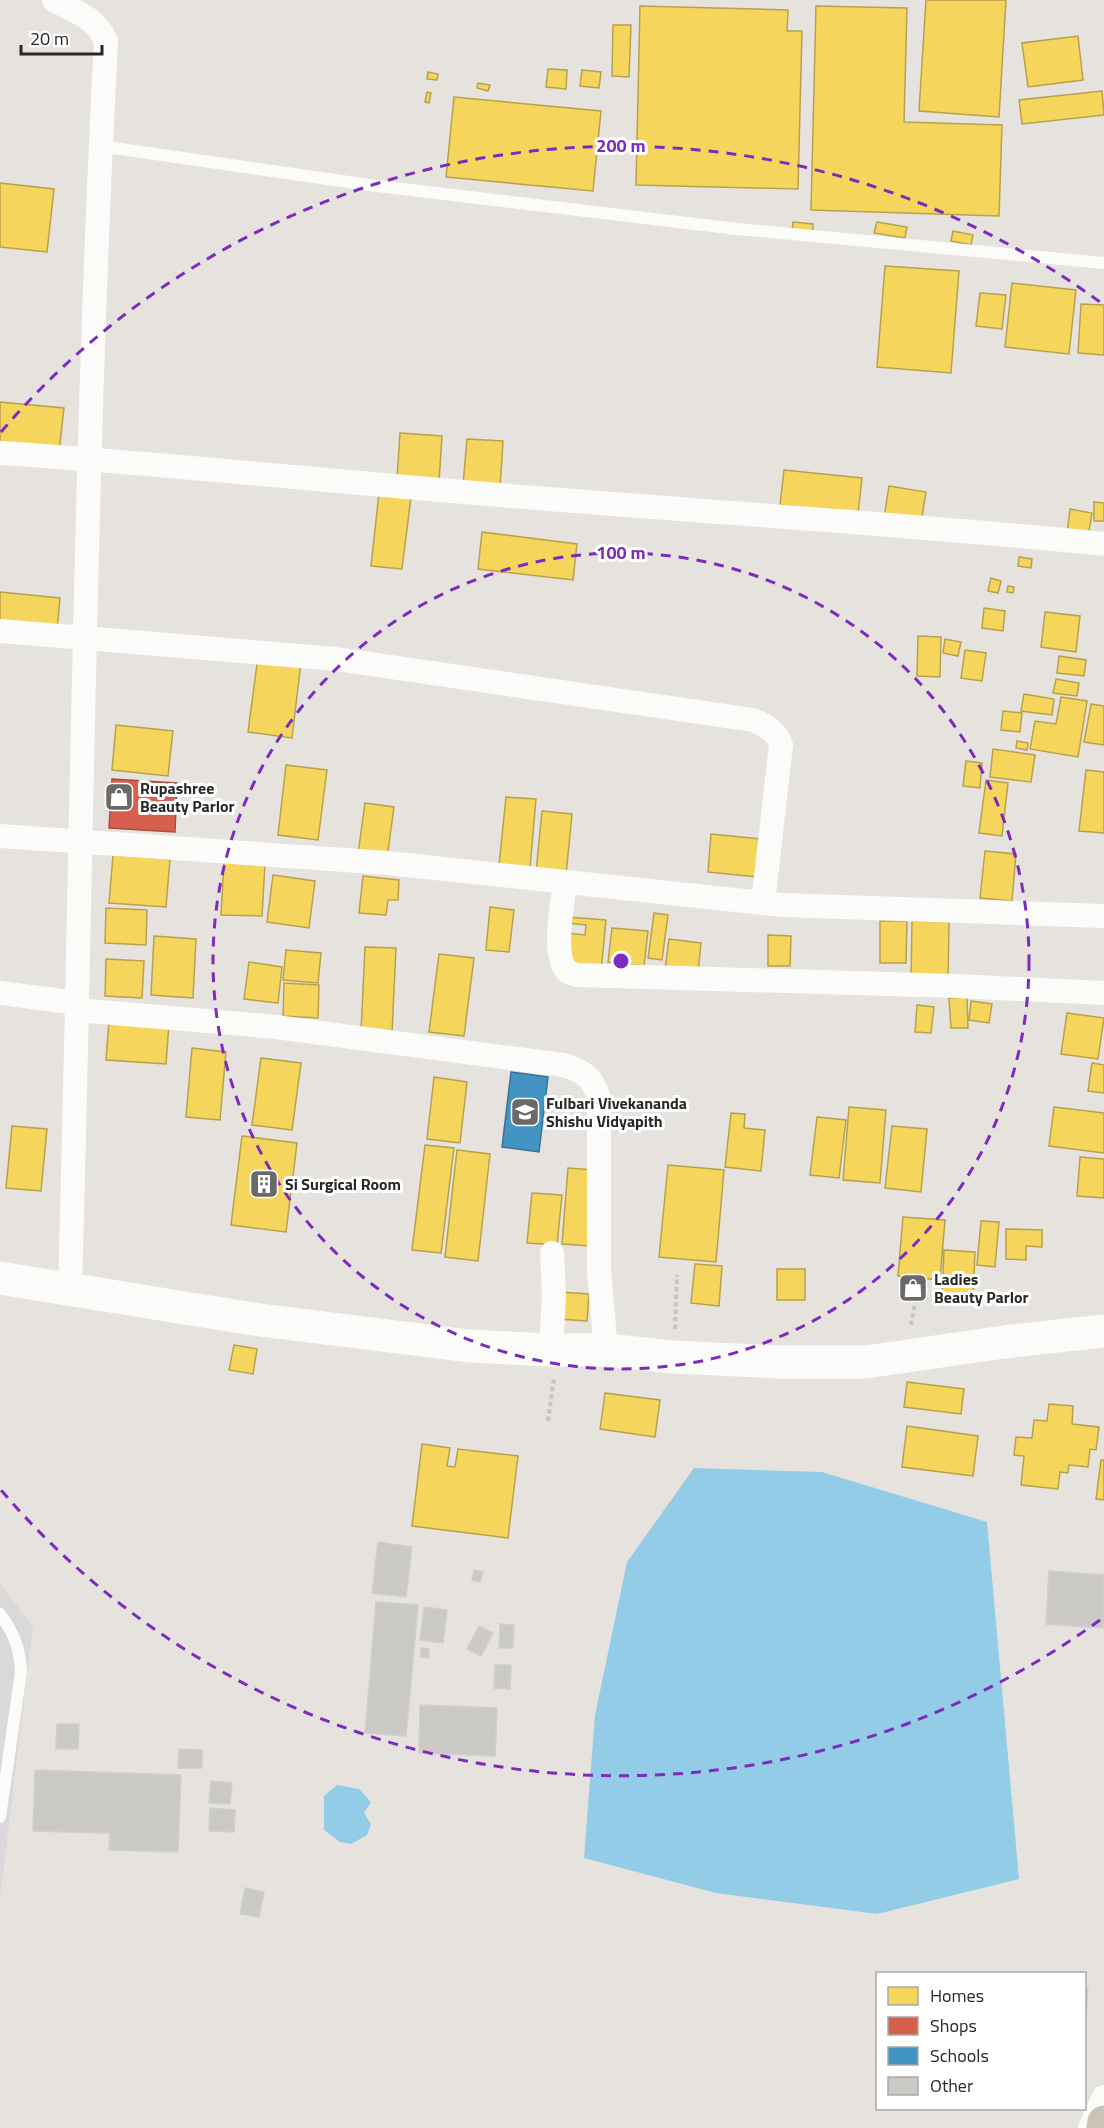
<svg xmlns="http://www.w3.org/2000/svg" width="1104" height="2128" viewBox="0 0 1104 2128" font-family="'Titillium Web',sans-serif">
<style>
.industrial{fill:#dad8da}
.water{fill:#93cce6}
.homes{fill:#f6d55c;stroke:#b8a14c;stroke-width:1.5}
.shops{fill:#d6604d;stroke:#a24f42;stroke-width:1.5}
.schools{fill:#4393c3;stroke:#3b7394;stroke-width:1.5}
.building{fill:#cbc9c5;stroke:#d1cfca;stroke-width:1.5}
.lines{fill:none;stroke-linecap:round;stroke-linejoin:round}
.path{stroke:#c6c5c5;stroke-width:4;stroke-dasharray:4.5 3;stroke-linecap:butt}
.lane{stroke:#fbfbfa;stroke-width:12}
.street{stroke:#fbfbfa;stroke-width:24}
.secondary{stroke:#fbfbfa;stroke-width:33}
.highway{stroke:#cbc2b8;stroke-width:33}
.ring{fill:none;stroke:#7b2cbf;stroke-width:3;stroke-dasharray:10 8}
.labels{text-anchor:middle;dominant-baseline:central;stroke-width:6;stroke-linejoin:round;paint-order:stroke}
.poi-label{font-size:16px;font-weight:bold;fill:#282828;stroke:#fff;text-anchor:start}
.centre{fill:#7b2cbf;stroke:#fff;stroke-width:3}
.ring-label{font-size:18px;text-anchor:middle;font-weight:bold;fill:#7b2cbf;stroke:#fff;stroke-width:6;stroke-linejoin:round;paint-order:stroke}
</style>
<rect width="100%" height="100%" fill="#e6e3de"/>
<path class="industrial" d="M0,1584L33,1626L0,1898Z"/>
<path class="water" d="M694,1468L822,1472L987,1522L1019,1879L877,1914L716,1893L584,1858L595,1715L627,1562Z
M337,1785L359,1789L371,1802L364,1813L371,1824L367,1835L351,1844L340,1842L324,1830V1796Z"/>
<path class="homes" d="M926,0H1006L999,117L919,111Z
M640,6L788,10L787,31H802L798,189L636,185Z
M816,6L907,8L904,122L1002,125L999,216L811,210Z
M613,25H631L629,77L612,76Z
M1078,36L1083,80L1028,87L1022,43Z
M548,69L567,70L566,89L546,87Z
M582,70L601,72L599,88L580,86Z
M428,72L438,74L437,80L427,79Z
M478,83L490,85L488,91L477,88Z
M1102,91L1104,115L1022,124L1019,100Z
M427,92L431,93L429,103L425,102Z
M454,97L601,111L593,191L446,177Z
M0,183L54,189L47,252L0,247Z
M793,222L813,224V233L792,231Z
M877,222L907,227L905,238L874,233Z
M953,231L973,235L971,245L951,241Z
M885,266L959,271L951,373L877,367Z
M1012,283L1076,290L1069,354L1005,347Z
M980,293L1006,295L1002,329L976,326Z
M1081,304L1104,305V355L1078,353Z
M0,402L64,408L59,453L0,447Z
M400,433L442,436L439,482L397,479Z
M467,439L503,441L500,488L463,485Z
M784,470L862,478L858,514L780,505Z
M889,486L926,492L921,523L884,518Z
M379,493L411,497L402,569L371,566Z
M1094,502L1104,503V521H1094Z
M1070,509L1092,513L1088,537L1067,534Z
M482,532L577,544L573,580L478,569Z
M1019,557L1032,559L1031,568L1018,566Z
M991,578L1001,581L998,593L988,591Z
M1008,586L1014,587L1013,593L1007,592Z
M0,592L60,598L57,630L0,624Z
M984,608L1005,611L1003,631L982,628Z
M1045,612L1080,616L1076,652L1041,647Z
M918,636L941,637L940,677L917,676Z
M945,639L961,642L958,656L943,653Z
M965,650L986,653L982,681L961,678Z
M258,656L301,662L292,738L248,732Z
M1059,656L1086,660L1084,676L1057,673Z
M1056,679L1079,683L1077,696L1053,693Z
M1024,694L1054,699L1052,715L1021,711Z
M1061,697L1087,701L1078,757L1030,749L1035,721L1056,724Z
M1091,704L1104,706V745L1084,742Z
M1003,711L1022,713L1020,732L1001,730Z
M116,725L173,731L168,776L112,770Z
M1017,741L1028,743L1027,750L1016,748Z
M993,749L1035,755L1031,782L990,777Z
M966,761L982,763L980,788L963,786Z
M286,765L327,770L318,840L278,835Z
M1086,770L1104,772V833L1079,831Z
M986,780L1008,783L1002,836L979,833Z
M506,797L536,799L530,868L499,865Z
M365,803L394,807L387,858L358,854Z
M542,811L572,814L566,875L536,872Z
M711,834L761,839L758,877L708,872Z
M985,851L1016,854L1012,901L980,898Z
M113,855L170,859L166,907L109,903Z
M224,862L265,864L262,916L221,915Z
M273,875L315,881L309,928L267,922Z
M363,876L399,880L398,900H388L386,915L359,913Z
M490,907L514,910L509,952L486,950Z
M106,908L147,910L146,945L105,943Z
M654,913L668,915L662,960L648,958Z
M568,917L606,920L601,972L563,964L566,933L585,935L586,925L567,923Z
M880,921H907L906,963H880Z
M912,921L949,922L948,981L911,980Z
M612,928L648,931L644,966L608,962Z
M768,935L791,936L790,966H768Z
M154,936L196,939L193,998L151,995Z
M669,939L701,943L698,973L665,969Z
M365,947L396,948L392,1033L361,1032Z
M286,950L321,953L318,983L283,980Z
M439,954L474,958L464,1036L429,1032Z
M106,959L144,961L142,998L105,996Z
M249,962L282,967L278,1003L244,999Z
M284,983L319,985L318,1018L283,1016Z
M967,997L968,1028H951L949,998Z
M971,1001L992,1004L989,1023L969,1020Z
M917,1005L934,1007L931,1033L915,1032Z
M1067,1013L1104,1018L1098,1059L1061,1054Z
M109,1020L169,1024L166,1064L106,1060Z
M192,1048L226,1052L220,1120L186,1117Z
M261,1058L301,1063L292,1130L252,1125Z
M1092,1063L1104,1065V1093L1088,1091Z
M434,1077L467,1082L460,1143L427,1139Z
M849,1107L886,1110L880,1183L843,1180Z
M1054,1107L1104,1113V1153L1049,1146Z
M731,1113L745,1114L744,1128L765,1130L761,1171L725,1167Z
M817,1117L846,1120L839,1178L810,1175Z
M12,1126L47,1129L41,1191L6,1188Z
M892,1126L927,1129L921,1192L885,1188Z
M242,1136L297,1143L286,1232L231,1225Z
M425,1145L454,1148L441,1253L412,1250Z
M457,1150L490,1154L478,1261L445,1257Z
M1080,1157L1104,1159V1198L1077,1196Z
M668,1165L724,1170L716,1262L659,1257Z
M568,1168L595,1170L590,1246L562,1244Z
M532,1193L562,1195L557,1245L527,1243Z
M903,1217L945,1220L940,1280L898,1276Z
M981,1221L999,1222L995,1267L977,1265Z
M1006,1229L1042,1230V1247L1026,1246V1260L1006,1259Z
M944,1250L975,1252L973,1299L942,1297Z
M695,1264L722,1266L719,1306L691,1303Z
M777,1269H805V1300H777Z
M559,1292L589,1294L587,1321L557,1319Z
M234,1345L257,1349L253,1374L229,1370Z
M907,1382L964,1389L961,1414L904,1407Z
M605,1393L660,1400L655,1437L600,1429Z
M1049,1404L1073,1406L1072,1424L1099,1427L1096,1450L1090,1449L1088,1467L1069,1465L1068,1473L1060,1472L1058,1489L1021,1485L1024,1456L1014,1455L1016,1437L1032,1438L1034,1420L1047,1421Z
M907,1426L978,1436L973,1476L902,1467Z
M422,1444L450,1448L447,1466L455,1467L458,1449L518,1456L508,1538L412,1526Z
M1101,1460H1104V1500L1096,1499Z"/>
<path class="shops" d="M112,779L177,783L175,832L109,828Z"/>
<path class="schools" d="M511,1072L548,1077L539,1152L502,1147Z"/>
<path class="building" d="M378,1542L412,1547L406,1597L372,1593Z
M474,1570L483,1572L480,1582L472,1580Z
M1049,1571L1104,1575V1628L1046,1624Z
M376,1602L418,1605L406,1736L365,1733Z
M424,1607L447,1610L443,1643L420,1640Z
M500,1624L514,1625L513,1648H499Z
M479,1626L493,1633L481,1656L467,1649Z
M421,1648L429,1649V1658L421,1657Z
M495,1665H511L510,1689L494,1688Z
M420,1705L497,1708L495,1756L419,1753Z
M57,1724H79L78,1749H56Z
M179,1749L202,1750V1768H178Z
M35,1770L181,1775L178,1852L109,1850L110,1833L33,1831Z
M211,1781L232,1783L230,1804L209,1803Z
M210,1808L235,1810L234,1832L209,1831Z
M245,1888L264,1892L259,1917L240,1914Z
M1084,1988H1088L1086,2015H1084Z"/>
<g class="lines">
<path class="path" d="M911,1325L916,1298
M675,1329L677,1275
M548,1421L554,1378"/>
<path class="lane" d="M100,146L369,185L737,229L1104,263
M0,1614C14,1633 20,1649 21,1672L0,1817"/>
<path class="street" d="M54,0C75,11 96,18 106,41C84,456 82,872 70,1288
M0,453C183,465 366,485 549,499C734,514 919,525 1104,544
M0,631L336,659L753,720C767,726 776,731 781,745L763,903
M0,836L388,863L782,905L1104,916
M565,882C563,902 551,957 568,972C569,972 575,975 577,975L956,986L1104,993
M0,993L78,1003
M78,1010L276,1027L563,1065C585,1072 593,1077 599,1099V1271L606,1350
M551,1350L554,1296L552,1253
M1090,2128L1104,2097"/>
<path class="secondary" d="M0,1278L253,1319L469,1346L551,1350H606L673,1357L778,1362H866L1004,1342L1104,1331"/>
<path class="highway" d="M1103,2128L1104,2122"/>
</g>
<g class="ring">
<circle cx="621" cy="961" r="408"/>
<path d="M1100 1620A815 815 0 0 1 1 1490M1 432A815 815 0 0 1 1100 302"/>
</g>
<defs>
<g id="shop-square" transform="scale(1.5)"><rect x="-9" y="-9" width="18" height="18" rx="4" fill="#6a6968" stroke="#fff"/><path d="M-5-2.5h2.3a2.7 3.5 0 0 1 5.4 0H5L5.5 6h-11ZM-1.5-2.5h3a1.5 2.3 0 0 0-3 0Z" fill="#fff"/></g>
<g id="school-square" transform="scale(1.5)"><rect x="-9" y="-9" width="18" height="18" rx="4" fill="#6a6968" stroke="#fff"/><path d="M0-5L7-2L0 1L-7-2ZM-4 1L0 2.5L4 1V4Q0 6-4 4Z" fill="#fff"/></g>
<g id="building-square" transform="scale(1.5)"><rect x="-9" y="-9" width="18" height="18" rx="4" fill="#6a6968" stroke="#fff"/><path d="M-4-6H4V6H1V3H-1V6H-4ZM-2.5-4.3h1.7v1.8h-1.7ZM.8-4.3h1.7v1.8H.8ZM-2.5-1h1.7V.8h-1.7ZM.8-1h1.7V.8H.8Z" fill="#fff"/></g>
</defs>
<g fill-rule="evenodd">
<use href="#shop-square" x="119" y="797"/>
<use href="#school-square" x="525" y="1112"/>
<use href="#building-square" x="264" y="1184"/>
<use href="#shop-square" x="913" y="1288"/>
</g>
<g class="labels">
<g class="poi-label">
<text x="140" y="788">Rupashree<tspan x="140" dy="18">Beauty Parlor</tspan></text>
<text x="546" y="1103">Fulbari Vivekananda<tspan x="546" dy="18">Shishu Vidyapith</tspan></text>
<text x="285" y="1184">Si Surgical Room</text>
<text x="934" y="1279">Ladies<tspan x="934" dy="18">Beauty Parlor</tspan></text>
</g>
</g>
<circle cx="621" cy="961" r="9" class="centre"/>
<g class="ring-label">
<text x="621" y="152">200 m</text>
<text x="621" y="559">100 m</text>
</g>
<rect x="876" y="1972" width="210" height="138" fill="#ffffff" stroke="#a9a9a9" stroke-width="1.5"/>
<rect x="888" y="1987" width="30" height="18" fill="#f6d55c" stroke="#a9a9a9" stroke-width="1.5"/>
<text x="930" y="2002" font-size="18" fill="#282828">Homes</text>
<rect x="888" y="2017" width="30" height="18" fill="#d6604d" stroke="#a9a9a9" stroke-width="1.5"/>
<text x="930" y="2032" font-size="18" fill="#282828">Shops</text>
<rect x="888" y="2047" width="30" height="18" fill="#4393c3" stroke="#a9a9a9" stroke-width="1.5"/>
<text x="930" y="2062" font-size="18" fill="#282828">Schools</text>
<rect x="888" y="2077" width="30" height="18" fill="#cbc9c5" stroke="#a9a9a9" stroke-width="1.5"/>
<text x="930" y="2092" font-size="18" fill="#282828">Other</text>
<path d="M21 45v9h81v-9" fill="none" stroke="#282828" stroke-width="3"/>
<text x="30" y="45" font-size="18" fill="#282828" stroke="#ffffff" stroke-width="4.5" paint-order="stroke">20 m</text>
</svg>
